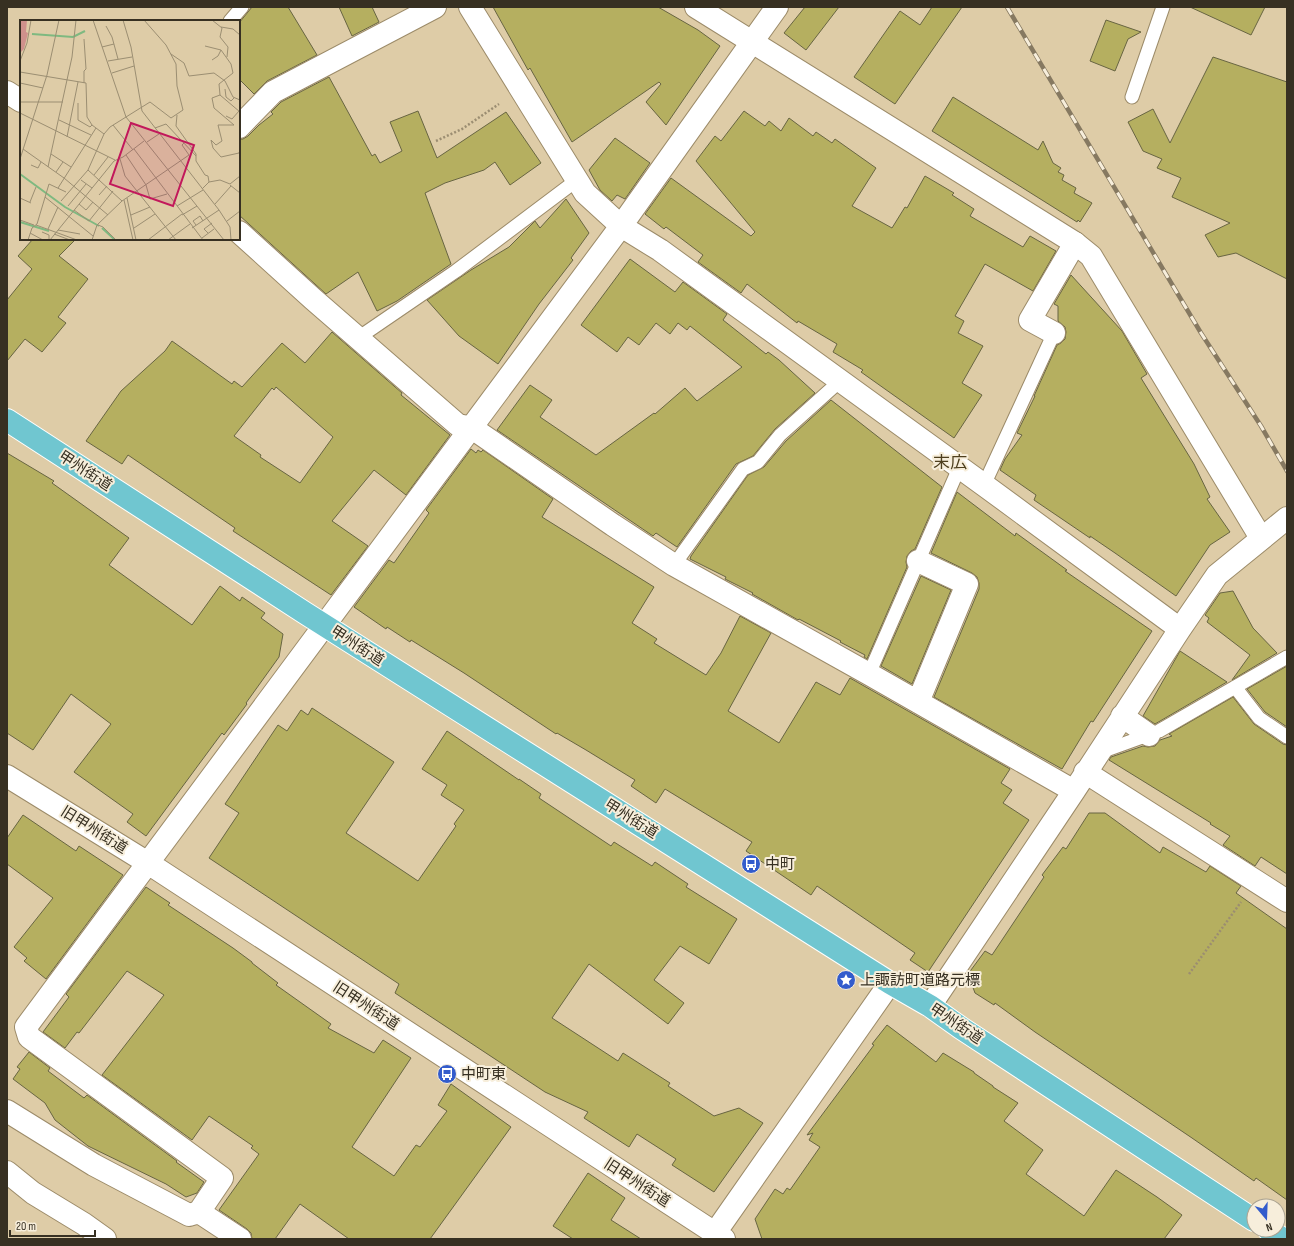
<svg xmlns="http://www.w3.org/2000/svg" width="1294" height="1246" viewBox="0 0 1294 1246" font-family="'Sofia Sans Condensed','Noto Sans JP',sans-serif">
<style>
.building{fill:#b5af60;stroke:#686542;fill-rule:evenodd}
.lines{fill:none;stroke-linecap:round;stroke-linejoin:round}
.service-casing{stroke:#9c8b69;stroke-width:15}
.minor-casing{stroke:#9c8b69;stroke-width:24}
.tertiary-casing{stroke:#9c8b69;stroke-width:24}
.trunk-casing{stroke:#fff;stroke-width:24}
.path{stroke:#9b8d71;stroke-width:2.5;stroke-dasharray:2 2;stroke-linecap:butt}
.service{stroke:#fff;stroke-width:13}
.minor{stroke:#fff;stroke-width:22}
.tertiary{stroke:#fff;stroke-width:22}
.trunk{stroke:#70c6d0;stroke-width:22}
.rail-casing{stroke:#867961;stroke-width:4.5}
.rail{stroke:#f7eedb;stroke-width:3;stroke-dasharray:9;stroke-linecap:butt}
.labels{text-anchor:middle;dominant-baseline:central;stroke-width:4;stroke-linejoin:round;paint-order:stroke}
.street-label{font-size:15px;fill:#373022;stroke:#f7eedb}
.poi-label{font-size:15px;fill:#373022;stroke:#f7eedb;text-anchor:start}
.quarter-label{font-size:17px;fill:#4e3f1e;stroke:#f7eedb}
.inset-river{fill:none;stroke:#7eb980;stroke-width:2}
.inset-road{fill:none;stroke:#9b8e72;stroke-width:1}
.view{fill:#c2185b;fill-opacity:0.15;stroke:#c2185b;stroke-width:2}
.inset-edge{fill:none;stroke:#373022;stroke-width:2}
</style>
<rect width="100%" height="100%" fill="#decca7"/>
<path class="building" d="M252,7H288L317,55L267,81L254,94L239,79V23Z
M339,7H372L379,22L352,36Z
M493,7H658L698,30L720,46L666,125L646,102L661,84L659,82L572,142L530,68L528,70Z
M805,7H839L806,50L784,33Z
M932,7H962L895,104L854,77L900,11L920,25Z
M1190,7H1265L1251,35Z
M1106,20L1141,32L1128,39L1115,71L1090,61Z
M1213,57L1287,82V279L1236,253L1218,257L1205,235L1230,223L1172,197L1181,178L1157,168L1162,159L1143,151L1128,122L1153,109L1170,143Z
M329,77L372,156L375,154L380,163L402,151L390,122L418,111L437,158L506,112L541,163L510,185L495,162L484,170L445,183L425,193L451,264L397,301L377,311L358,272L326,294L239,215V139H243L248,136L259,125L273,114L271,112L281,102Z
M953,97L1038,150L1043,141L1053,163L1061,168L1058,172L1064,175L1062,180L1076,188L1074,193L1092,203L1080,222L1078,220L1077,222L932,131Z
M744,111L765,126L769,121L781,131L789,118L813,136L816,132L832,143L835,139L876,168L852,206L892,228L905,207L907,208L925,176L954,193L952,195L974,209L970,216L1023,247L1030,236L1056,251L1033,291L985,264L955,316L964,321L958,333L983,346L962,383L982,395L954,438L861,372L863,370L833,352L837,344L798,321L797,323L747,284L741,293L698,262L703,255L666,227L664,229L645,214L671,178L751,236L755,232L696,161L715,136L721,141Z
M615,138L650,163L625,199L617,195L612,201L600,190L589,170Z
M566,199L589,233L571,258L573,260L539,304L498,364L459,336L427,300L471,270L509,247L535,221L540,228Z
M33,239H76L59,256L88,279L58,317L66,323L42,352L25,339L7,361V300L32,269L18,256Z
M630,259L675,292L683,282L727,314L723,320L766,354L768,352L779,360L815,393L775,429L753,456L736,464L677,547L656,533L653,536L497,430L530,385L552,400L540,417L596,455L654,413L655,414L685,388L697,401L742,367L690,326L687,330L678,323L670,334L656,323L639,345L628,337L617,352L581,325Z
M1071,275L1122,331L1147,374L1141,378L1194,464L1210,497L1207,499L1230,532L1210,545L1176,596L1115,553L1090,536V538L1034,500L1036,495L1000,470L1005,459L1022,435L1017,433L1035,396H1034L1057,345L1061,343L1065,339L1066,332L1065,327L1058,321V306L1054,304Z
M332,332L402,393L401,395L450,435L406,495L374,470L332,521L368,546L331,595L233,531L235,528L128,455L122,464L86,441L121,391L165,351L172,341L232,384L234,381L242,387L282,343L305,363ZM276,387L333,437L300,483L260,457L261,455L234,436L272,388L274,390Z
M831,400L942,487L915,549L911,551L907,556L906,562L907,567L867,659L864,657L865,655L840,642L841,641L799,619L798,620L752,594L753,593L725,579L726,577L690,559L691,556L748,475L764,467L786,441Z
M471,449L476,453L478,450L481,452L483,450L553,499L542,517L654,587L632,623L657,639L654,643L706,675L721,653L740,616L771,633L728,711L779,743L816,682L840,695L850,678L1010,769L1001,783L1012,790L1003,803L1029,820L928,972L910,960L915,953L817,886L811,895L746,851L752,842L665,789L656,803L631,786L635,780L586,750L557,733L556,734L464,673L411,640L410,642L387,627L386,629L354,607L389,560L394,563L429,513L426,510Z
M7,453L54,481L52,483L129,538L109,565L192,625L220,586L240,601L242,597L265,613L261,618L283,634L279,657L246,703L247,704L224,735L222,733L146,836L127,822L133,814L74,772L111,724L71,694L33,750L7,733Z
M957,492L1015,536L1016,533L1067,570L1065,571L1152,631L1093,722L1091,721L1062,769L934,697L979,589V583L977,577L972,573L931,553Z
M921,576L951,590L912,684L881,666Z
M1233,591L1253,628L1277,653L1232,680L1250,655L1207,622L1209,618L1205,615L1220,593Z
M1180,651L1227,682L1155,724L1143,716Z
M1287,666V727L1265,712L1247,689Z
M1233,697L1254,724L1283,744L1287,745V874L1261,857L1255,866L1223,845L1230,836L1210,824L1211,823L1109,760L1111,757L1143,746L1148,747L1155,746L1160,740L1172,736L1169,734Z
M312,708L394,762L346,833L418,881L456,826L454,824L464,810L441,795L447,785L422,769L447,731L519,780V779L541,794L539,798L611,846L614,842L652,866L655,862L688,884L686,887L737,919L709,964L680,946L654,980L684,1003L668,1024L589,964L552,1018L618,1061L623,1053L670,1083L668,1086L714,1116L739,1108L763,1123L714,1192L672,1165L676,1159L637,1134L629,1147L584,1118L588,1112L545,1092L395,993L399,984L209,858L239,813L225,804L278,725L287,731L301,710L308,715Z
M1089,813H1105L1160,853L1163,847L1206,872L1210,866L1241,886L1236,893L1287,929V1200L1256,1178L1254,1181L1192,1138L1035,1032L995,1003L994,1005L975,993L968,974L985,951L992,955L1044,877L1042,875L1063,847L1066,849Z
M23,815L76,851L79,846L123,875L46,979L24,961L27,958L14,947L53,898L7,864V838Z
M146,887L170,903L168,905L233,948L252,962V963L278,983L276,985L331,1024L328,1028L374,1053L383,1040L411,1058L352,1147L394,1176L416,1145L420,1147L447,1111L438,1105L451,1084L511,1127L430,1239H349L300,1204L275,1239H252L251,1233L247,1229L219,1210L259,1154L251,1148L253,1146L209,1116L192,1140L102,1075L164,995L127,971L79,1033L77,1032L65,1048L43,1032L69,997L66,994Z
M887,1025L936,1062L943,1053L974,1072V1073L993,1086V1087L1018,1103L1004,1121L1043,1150L1026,1174L1084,1216L1116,1170L1157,1197L1182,1215L1164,1239H762L755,1219L775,1189L783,1194L787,1188L790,1190L820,1147L809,1140L813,1133L807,1135L874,1045L872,1044Z
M29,1052L50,1068L48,1071L84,1098L87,1095L177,1161L176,1162L204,1182L197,1193L186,1197L166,1184L88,1146L55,1120L45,1103L13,1079L20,1069L17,1067Z
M588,1173L625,1198L611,1220L641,1239H573L553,1226Z"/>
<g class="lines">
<g class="service-casing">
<path id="service" d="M230,21L242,7
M1132,97L1163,7
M358,338L456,271L577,180
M984,485L1054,333
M674,565L743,469L758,462L780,435L840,381
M869,674L959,468
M1235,687L1259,718L1287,737
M1101,752L1159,731L1287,657"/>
</g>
<g class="minor-casing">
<path id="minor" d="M470,7L585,193L621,226L660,250L984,485L1180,629
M7,92L21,101
M239,127L273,92L435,7
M239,232L313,299L458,425L472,428L613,525L674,565L869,674L1074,791
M1054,333L1030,320L1075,243
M918,561L967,584L918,702
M1122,716L1149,735
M1085,772L1287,901
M7,776L148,863L724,1239
M930,1006L1074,791L1180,629L1217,575L1287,518
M7,1111L94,1165L189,1215L199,1212L222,1178L29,1037L26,1027L621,226L777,7
M7,1172L33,1193L84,1224L105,1239
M199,1212L240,1239
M715,1233L890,983"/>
</g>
<g class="tertiary-casing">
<path id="tertiary" d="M696,7L1075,243L1091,256L1261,538"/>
</g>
<g class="trunk-casing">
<path id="trunk" d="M7,420L305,613L890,983L930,1006L961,1028L1254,1220
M1269,1230L1283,1239"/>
</g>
<path class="path" d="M436,141L462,129L499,104
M1189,974L1241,902"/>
<use href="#service" class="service"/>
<use href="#minor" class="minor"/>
<use href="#tertiary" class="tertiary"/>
<use href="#trunk" class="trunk"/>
<g class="rail-casing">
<path id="rail" d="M1007,7L1201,333L1261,426L1287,471"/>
</g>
<use href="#rail" class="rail"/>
</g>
<defs>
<g id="bus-disc" transform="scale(1)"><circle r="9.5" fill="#335ccc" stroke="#f7eedb"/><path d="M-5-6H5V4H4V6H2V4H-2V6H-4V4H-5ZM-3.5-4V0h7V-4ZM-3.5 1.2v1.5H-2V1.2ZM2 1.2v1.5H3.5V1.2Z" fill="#fff"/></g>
<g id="sight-disc" transform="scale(1)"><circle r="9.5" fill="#335ccc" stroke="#f7eedb"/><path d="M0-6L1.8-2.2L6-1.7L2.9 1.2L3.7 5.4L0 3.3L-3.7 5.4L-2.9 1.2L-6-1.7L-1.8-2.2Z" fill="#fff"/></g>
</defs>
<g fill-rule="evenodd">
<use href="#bus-disc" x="751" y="864"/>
<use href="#sight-disc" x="846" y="980"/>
<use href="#bus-disc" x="447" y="1074"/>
</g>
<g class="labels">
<g class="street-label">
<text transform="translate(85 471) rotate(33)">甲州街道</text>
<text transform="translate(357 646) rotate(33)">甲州街道</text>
<text transform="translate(631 819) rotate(32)">甲州街道</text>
<text transform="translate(94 830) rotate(32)">旧甲州街道</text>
<text transform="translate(366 1006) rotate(33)">旧甲州街道</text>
<text transform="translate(956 1024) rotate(34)">甲州街道</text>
<text transform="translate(637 1183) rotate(33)">旧甲州街道</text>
</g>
<g class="poi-label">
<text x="765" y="864">中町</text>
<text x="860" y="980">上諏訪町道路元標</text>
<text x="461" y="1074">中町東</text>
</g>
<g class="quarter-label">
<text x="950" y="463">末広</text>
</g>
</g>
<g transform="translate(20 20)">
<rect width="220" height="220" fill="#decca7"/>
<path d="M0,0H7L6,12L8,13L4,29L0,33Z" fill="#cf918c"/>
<path class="inset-river" d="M12,14L53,17L65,11M0,154L45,187L79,206M0,202L29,211M82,208L94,219"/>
<path class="inset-road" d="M73,0L106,97L204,220M103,0L111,27L122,91L199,190L210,207L211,220M192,0L202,8L200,17L208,27L207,37M86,6L92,17L98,39M201,7L213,9L220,15M64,19L66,49L64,51V63M185,26L201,30M82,27L94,24M151,34L164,43L169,56L194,53L205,61L213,77L220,80M192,40L198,36L201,30L211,44L213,53L199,64L200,75L220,92M0,41L7,23L11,0M88,41L112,37M0,52L66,63L67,97L72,105L84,114M92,53L114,46M0,63L23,68M205,69L206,77L211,81L214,78M0,82H43M58,83V100L70,107L72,105M0,93L95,140M157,95L156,106L176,134V141L185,155L188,156L189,162M206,96L212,99L219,91M39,100L71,115M93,105L113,130M135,108L146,104L176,136M47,117L58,62M191,120L196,125L202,121L198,105H214L194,88L192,78L200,75M191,120L193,128L201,137L219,133L220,130M127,122L139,114M3,129L44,158L88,195M114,129L183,220M31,134L51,147M106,135L126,165L130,179L147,174M0,139L27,55L39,0M100,139L105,156L156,220M11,145L18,148L21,142M28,147L52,37L56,0M68,150L102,181M36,152L43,142M74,155L88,137M61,160L72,168M210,165L220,173M38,168L76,108M182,169L189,162L200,160L210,164L220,156M79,175L87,166M25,177L73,216M0,178L11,183M107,178L116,220M104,180L113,220M41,181L68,150L84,114L90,107L130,82L151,98L163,90L157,66L156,44L146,25L124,0M10,182L16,167M59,184L66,190L73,182M195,184L211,166M48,186L66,164M157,186L183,170M54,190L69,201L93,171M111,195L130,187M162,195L177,186M0,200L14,205M207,201L220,191M16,205L57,220M78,205L83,207L96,220M176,205L173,201L180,196L183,201M114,208L135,194M172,208L199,190M28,209L38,187M38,210L60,214M22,212L29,215V220M10,213L23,220M188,213L184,209L192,203M34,214L50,220M182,218L194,209M8,220L12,208L17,204L29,164L46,172M30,220L94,141L103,137L124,121M72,220L77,205L102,181L169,135L162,125L164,123M128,220L162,194M148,220L170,204"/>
<path class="view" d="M111,103L174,125L153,186L90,164Z"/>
<rect width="220" height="220" class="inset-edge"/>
</g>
<rect width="1294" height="1246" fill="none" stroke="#373022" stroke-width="16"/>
<g transform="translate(1266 1218) rotate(161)"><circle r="19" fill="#f7eedb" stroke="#aaa291"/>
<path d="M0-3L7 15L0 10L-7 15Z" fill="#335ccc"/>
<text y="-6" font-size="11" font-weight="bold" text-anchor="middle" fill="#373022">N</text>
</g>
<path d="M10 1230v6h85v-6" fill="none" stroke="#373022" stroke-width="2"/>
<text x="16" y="1230" font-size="12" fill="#373022" stroke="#f7eedb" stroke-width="3" paint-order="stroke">20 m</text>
</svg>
